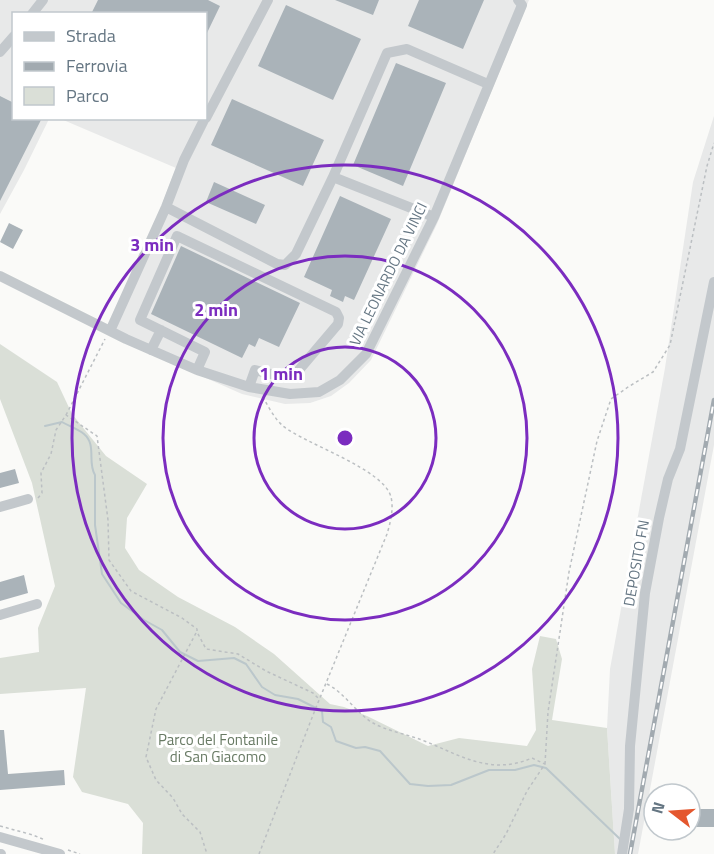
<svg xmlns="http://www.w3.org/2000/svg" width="714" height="854" viewBox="0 0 714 854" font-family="'Titillium Web',sans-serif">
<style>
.built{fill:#e8e9e9}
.green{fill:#dadfd7}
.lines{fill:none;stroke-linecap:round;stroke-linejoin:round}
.stream{stroke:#bbc7cb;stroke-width:2}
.building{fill:#aab3b9}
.path{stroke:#bbbfc2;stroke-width:1.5;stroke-dasharray:3 3;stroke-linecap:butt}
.minor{stroke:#c3c8cc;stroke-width:10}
.rail-casing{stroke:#a2aab0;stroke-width:4.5}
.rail{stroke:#fff;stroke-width:2;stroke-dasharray:7;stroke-linecap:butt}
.ring{fill:none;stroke:#7b2cbf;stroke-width:3}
.labels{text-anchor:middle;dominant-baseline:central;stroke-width:6;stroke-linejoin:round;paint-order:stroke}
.street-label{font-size:15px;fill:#657683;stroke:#fff}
.park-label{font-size:15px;fill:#687a64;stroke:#fff}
.centre{fill:#7b2cbf;stroke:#fff;stroke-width:3}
.ring-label{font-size:18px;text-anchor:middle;font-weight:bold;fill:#7b2cbf;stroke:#fff;stroke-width:6;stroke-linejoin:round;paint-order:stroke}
</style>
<rect width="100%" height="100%" fill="#fafaf8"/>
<path class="built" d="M0,0H529L437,224L371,360L349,383L331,396L310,403L285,404L242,394L111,336L176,168L61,119L206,118V14H14V118L49,119L24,170L0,214Z
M714,116V445L638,854H615L607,728L610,669L665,368L693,182Z"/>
<path class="green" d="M0,344L57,382L72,414L106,456L147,484L127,518L125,548L139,570L178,597L235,627L274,654L330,704L344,707L367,716L428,746L459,738L527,746L536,730L532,669L540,636L556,639L562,659L552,720L607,728L615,854H142L143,823L128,804L82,792L73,777L86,688L0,694V658L39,652L38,628L55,586L32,483L0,399Z"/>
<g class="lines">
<path class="stream" d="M45,426L62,422C69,426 78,429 84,434C97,445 87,462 95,475V525L102,574L121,603L144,620L162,630L180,652L198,661L234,658L246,664L262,687L275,695L298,699L322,711L323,722L331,727L336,741L356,748L365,747L380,751L410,784L428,786L451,785L489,770H515L534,765L546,768L621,840"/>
</g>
<path class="building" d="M98,0H208L220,6L206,35V14H91Z
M335,0H379L373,15Z
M419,0H484L463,49L408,26Z
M286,5L361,39L333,100L258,66Z
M396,63L446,83L403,186L353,165Z
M0,96L14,103V118H42L0,201Z
M232,99L324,140L303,186L211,145Z
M214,182L265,205L256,224L206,202Z
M340,196L391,219L354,300L345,296L343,302L330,296L332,290L304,277Z
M9,223L23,230L13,249L0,242Z
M181,246L300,303L279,347L259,338L255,347L249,344L242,358L151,314Z
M15,469L19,483L0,488V473Z
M24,575L28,593L0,601V582Z
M0,730H4L8,774L64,770L65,785L0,790Z
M690,809H714V827H690Z"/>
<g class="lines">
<path class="path" d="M66,415L105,339
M38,498L42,493L41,473L51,454L56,430L66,415L97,436L108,520L109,560L131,591L182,618L197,629V632L206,649L238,654L266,671L313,693L319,699
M196,633L156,709L146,757L156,780L173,798L182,814L200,832L207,854
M327,684C345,693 356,713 373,723C387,731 406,734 422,740C460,755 490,776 532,758L545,764L527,791L506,834L493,854
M545,764L548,712L569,572L597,441L611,399L628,387L653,372L670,345L707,166L714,143
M0,826L33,835L45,840
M68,850L80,854
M259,854L315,710L387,534C390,524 394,509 391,497C384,469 307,445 283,426C275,419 269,408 264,399"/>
<path class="minor" d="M32,14L43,0
M0,52L14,36
M206,118L268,0
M166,207L277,264L285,265L296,254L333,177
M434,217L333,177L387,53L407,49L488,84
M0,276L126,339L197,370L249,387L290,394L319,392L340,380L366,354L434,217L522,5L518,0
M110,331L166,207L184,160L205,118
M151,350L161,330
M197,370L205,352L140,320L177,236L336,312L339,318L338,324L293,377L287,378L255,370L249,387
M0,507L28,499
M0,615L37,604
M0,837L60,854
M0,854H1
M622,854L629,809L630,746L645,593L659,518L668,479L680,449L714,282"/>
<g class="rail-casing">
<path id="rail" d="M630,854L714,400"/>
</g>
<use href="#rail" class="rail"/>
</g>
<g class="ring">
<circle cx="345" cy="438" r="91"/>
<circle cx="345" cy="438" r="182"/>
<circle cx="345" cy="438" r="273"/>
</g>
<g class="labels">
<g class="street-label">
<text transform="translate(388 274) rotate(-64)">VIA LEONARDO DA VINCI</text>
<text transform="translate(636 563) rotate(-80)">DEPOSITO FN</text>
</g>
<g class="park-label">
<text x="218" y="739">Parco del Fontanile<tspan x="218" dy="17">di San Giacomo</tspan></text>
</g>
</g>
<circle cx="345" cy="438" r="9" class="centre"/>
<g class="ring-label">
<text x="152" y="251">3 min</text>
<text x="216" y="316">2 min</text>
<text x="281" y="380">1 min</text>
</g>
<rect x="12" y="12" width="195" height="108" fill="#ffffff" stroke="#c1c8cd" stroke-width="1.5"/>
<rect x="24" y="32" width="30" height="9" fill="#c3c8cc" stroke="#c1c8cd" stroke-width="1.5"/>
<text x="66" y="42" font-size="18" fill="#657683">Strada</text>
<rect x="24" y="62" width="30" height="9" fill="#a2aab0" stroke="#c1c8cd" stroke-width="1.5"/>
<text x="66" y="72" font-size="18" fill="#657683">Ferrovia</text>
<rect x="24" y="87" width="30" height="18" fill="#dadfd7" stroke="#c1c8cd" stroke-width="1.5"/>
<text x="66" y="102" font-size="18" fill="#657683">Parco</text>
<g transform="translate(672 812) rotate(287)"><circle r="28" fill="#ffffff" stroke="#c1c8cd" stroke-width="1.5"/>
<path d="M0-4.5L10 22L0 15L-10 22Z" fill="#e4572e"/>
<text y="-9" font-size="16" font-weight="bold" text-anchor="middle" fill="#657683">N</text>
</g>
</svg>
